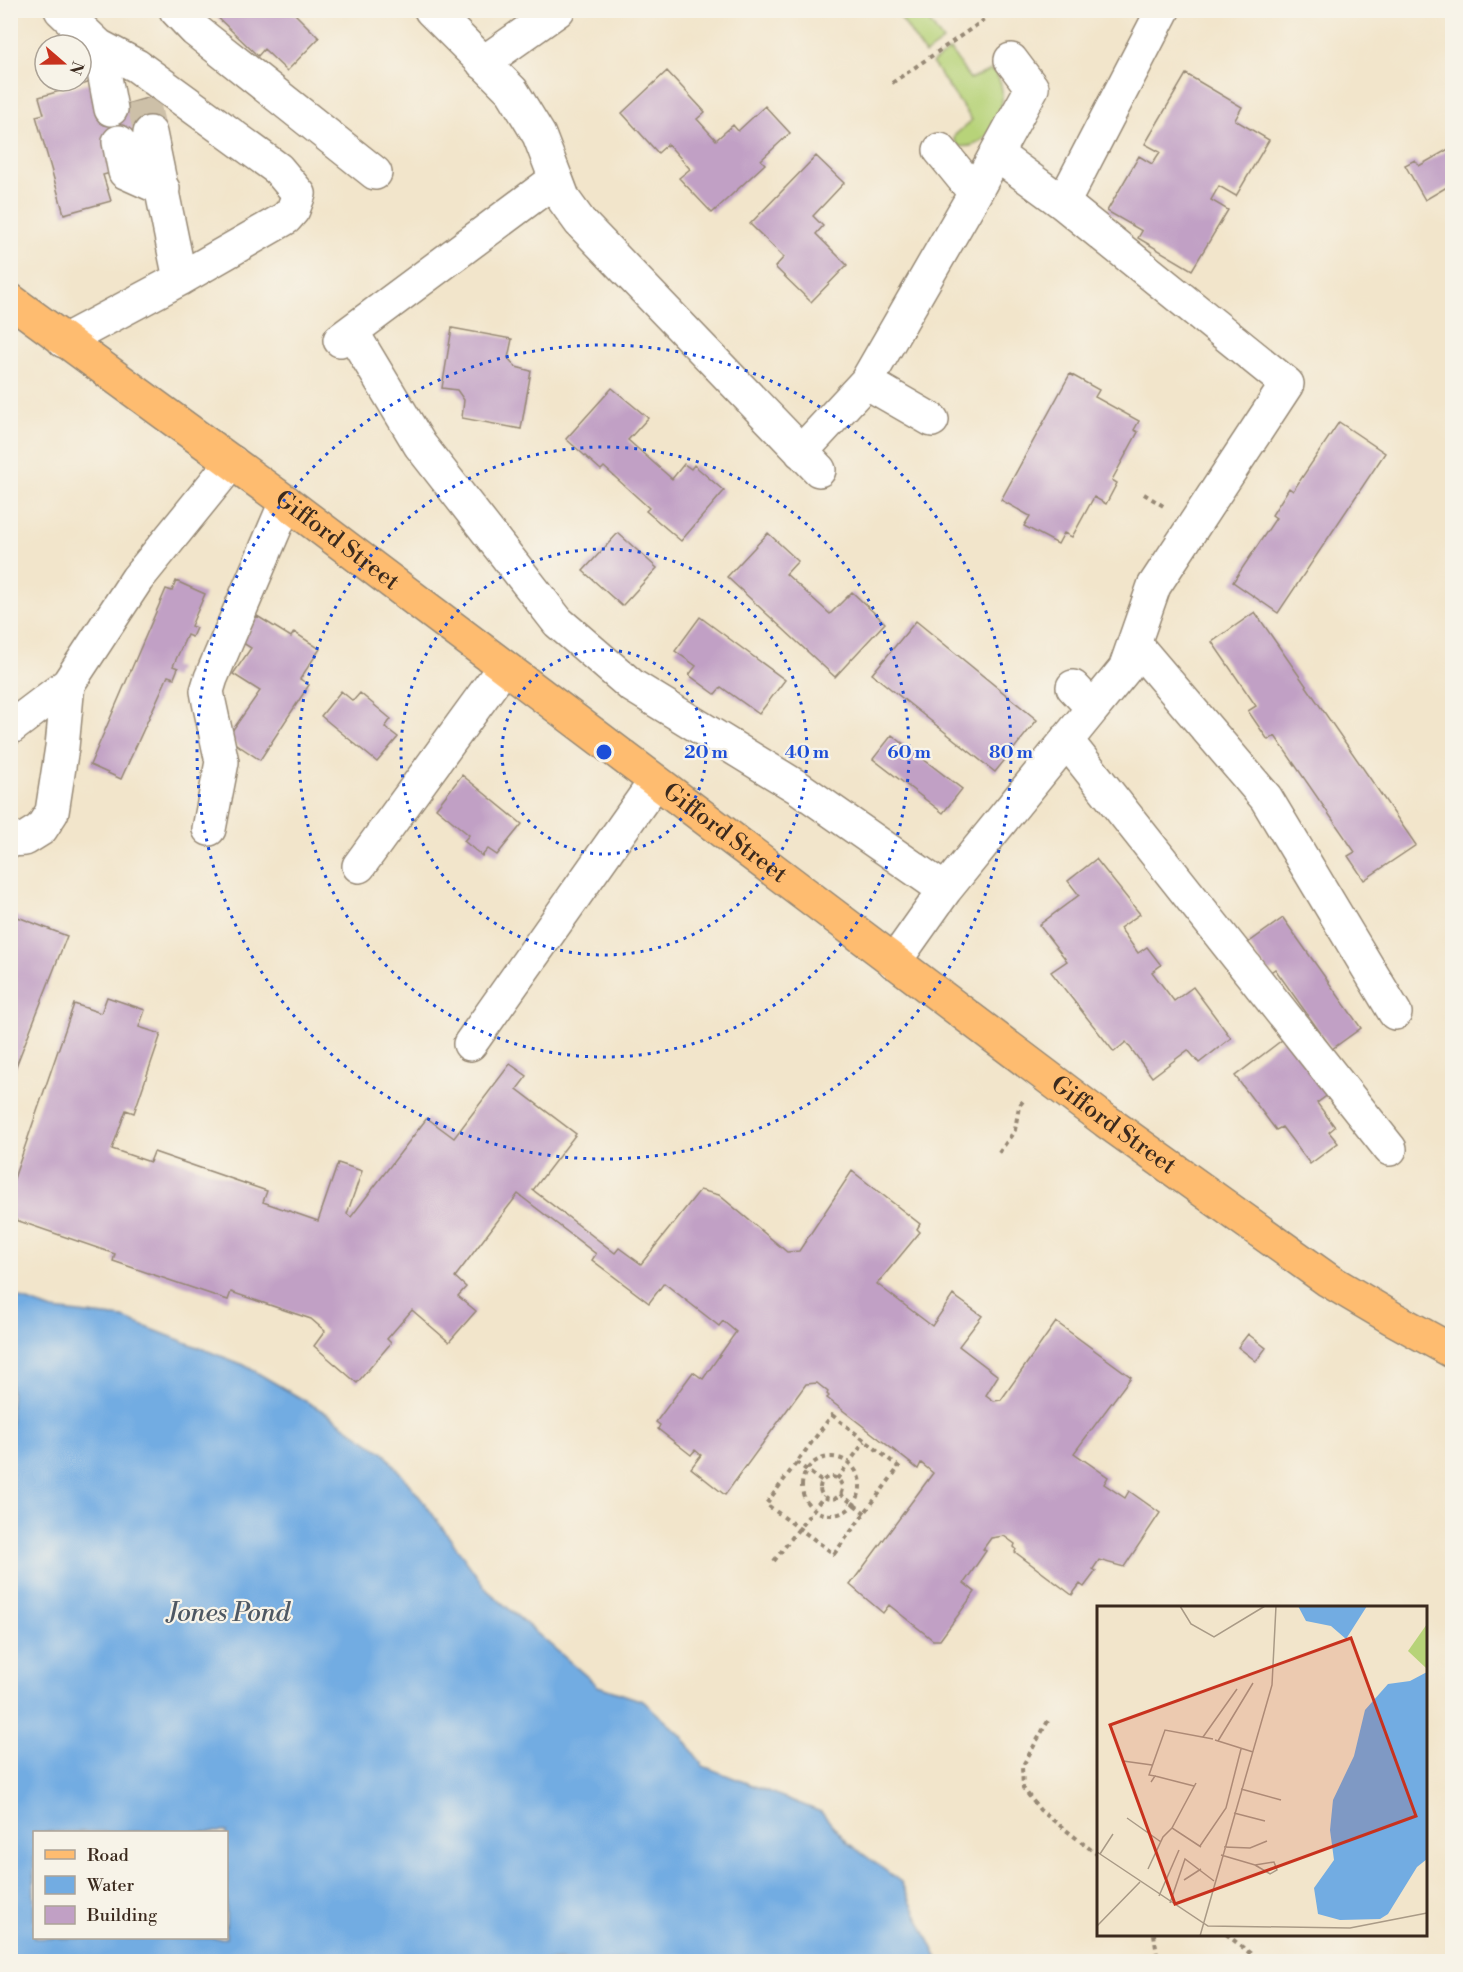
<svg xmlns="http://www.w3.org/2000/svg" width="1463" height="1972" viewBox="0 0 1463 1972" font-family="'Libre Bodoni',serif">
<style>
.green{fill:#b7d379;stroke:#797e4c;stroke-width:1.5}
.water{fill:#72ace2;stroke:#566b80;stroke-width:1.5;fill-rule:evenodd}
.building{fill:#c1a0c5}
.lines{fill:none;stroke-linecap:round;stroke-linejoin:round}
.minor-tunnel{stroke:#cdc0a8;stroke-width:33;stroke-dasharray:33 16;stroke-linecap:butt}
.minor-casing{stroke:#968874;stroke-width:36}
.major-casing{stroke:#968874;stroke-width:36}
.path{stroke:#968874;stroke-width:4;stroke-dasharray:4.5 4.5;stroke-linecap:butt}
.minor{stroke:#fff;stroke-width:33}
.major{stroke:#febc70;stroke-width:33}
.ring{fill:none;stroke:#1d4ed8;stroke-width:3;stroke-dasharray:3 6}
.labels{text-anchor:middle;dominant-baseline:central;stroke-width:4.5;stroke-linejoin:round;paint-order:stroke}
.street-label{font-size:24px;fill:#3b2a1e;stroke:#f7f3e8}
.water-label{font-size:26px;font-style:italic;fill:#4e5863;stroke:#f7f3e8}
.inset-road{fill:none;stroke:#a99a86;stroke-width:1.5}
.view{fill:#c8321e;fill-opacity:0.15;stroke:#c8321e;stroke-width:3}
.inset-edge{fill:none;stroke:#3b2a1e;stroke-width:3}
.centre{fill:#1d4ed8;stroke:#f7f3e8;stroke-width:3}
.ring-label{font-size:18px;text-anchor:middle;font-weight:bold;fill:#1d4ed8;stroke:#f7f3e8;stroke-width:4.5;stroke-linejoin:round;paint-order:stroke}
</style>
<rect width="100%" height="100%" fill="#f7f3e8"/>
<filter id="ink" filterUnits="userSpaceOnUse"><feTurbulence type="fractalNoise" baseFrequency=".0167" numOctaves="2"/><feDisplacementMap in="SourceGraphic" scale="12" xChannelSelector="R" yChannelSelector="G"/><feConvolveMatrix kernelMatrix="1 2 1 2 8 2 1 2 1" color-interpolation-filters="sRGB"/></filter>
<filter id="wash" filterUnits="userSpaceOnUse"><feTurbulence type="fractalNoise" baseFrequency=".008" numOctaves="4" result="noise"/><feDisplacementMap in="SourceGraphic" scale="24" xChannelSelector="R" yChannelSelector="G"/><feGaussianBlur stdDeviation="1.35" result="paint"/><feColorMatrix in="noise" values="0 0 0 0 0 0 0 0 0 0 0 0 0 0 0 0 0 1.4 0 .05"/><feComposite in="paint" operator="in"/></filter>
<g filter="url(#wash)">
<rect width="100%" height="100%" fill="#f2e5cb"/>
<path class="green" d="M896,11H922L943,41L925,54Z
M950,50L970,79L991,70C1016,86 997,153 958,146L954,139L955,135L972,120L932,63Z"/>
<path class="water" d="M11,1295L53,1310L123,1318L244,1365L331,1416L385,1454L426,1505L487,1590L598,1686L643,1701L681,1735L703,1766L821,1812L848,1843L901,1882L939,1961H11ZM34,1832H226V1938H34Z"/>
<g id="blocks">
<path class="building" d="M210,10H291L319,38L287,71L264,49L258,56Z
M667,71L705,112L697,119L716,140L733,125L738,131L765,106L790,133L761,160L765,164L712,213L679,178L690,169L668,144L658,153L622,113Z
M1186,74L1242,107L1235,120L1269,140L1236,196L1219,186L1211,200L1228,210L1192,270L1138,238L1142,231L1107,211L1139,156L1152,164L1160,152L1145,144Z
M98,80L106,110L154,96L164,129L121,170L103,175L111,201L64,214L36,116L44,114L39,97Z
M1452,147V184L1425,200L1405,165L1415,160L1419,166Z
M816,156L844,183L813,216L823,226L816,234L847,265L811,302L775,267L784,257L750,224Z
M452,328L512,339L508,358L516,367L531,371L521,429L462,418L464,400L457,390L442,388Z
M1070,374L1099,390L1095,397L1139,421L1134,430L1138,432L1112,480L1117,483L1106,504L1094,497L1072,537L1064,533L1058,544L1024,526L1030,516L1001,500Z
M612,388L648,418L628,440L672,479L684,464L691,469L694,465L724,491L681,541L646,511L649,508L604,467L601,470L566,439Z
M1339,422L1385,453L1278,613L1233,582L1276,518L1272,515L1289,488L1293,491Z
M618,533L657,568L622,606L583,571Z
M768,533L798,561L786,574L830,614L852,592L885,623L835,677L727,577Z
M176,581L205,594L191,626L196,628L192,637L187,635L173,666L178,668L174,678L168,676L121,779L90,765L166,589L172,591Z
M1255,612L1416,845L1364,880L1348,856L1355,852L1275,736L1268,740L1248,711L1256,706L1212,642Z
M257,616L291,637L294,632L320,649L300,679L309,685L260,760L227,738L260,691L233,674L251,648L240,641Z
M700,617L785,680L759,714L721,687L715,694L689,675L696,666L675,651Z
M916,621L1037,720L995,772L872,674Z
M341,691L353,701L360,693L391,719L385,727L398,737L377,762L321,716Z
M892,735L962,789L943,813L873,759Z
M462,775L522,824L497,855L488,849L482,856L464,841L469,835L436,808Z
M1096,859L1140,914L1120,928L1138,953L1147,947L1161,965L1152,972L1174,1001L1193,987L1231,1038L1199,1063L1188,1050L1152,1077L1126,1042L1114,1052L1051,972L1067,961L1039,925L1079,895L1068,881Z
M10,914L67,936L11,1079L10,966L12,961L10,960Z
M1283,918L1361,1028L1332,1049L1275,969L1269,973L1248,943Z
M107,997L145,1010L139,1027L161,1034L134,1113L126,1110L112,1149L150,1162L154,1152L267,1191L263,1202L318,1221L338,1163L362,1171L347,1214L351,1217L427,1118L454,1138L510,1064L527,1076L517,1089L576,1134L533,1190L615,1253L619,1248L641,1264L700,1190L719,1195L787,1252L799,1251L852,1171L920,1224L917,1229L920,1232L877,1284L932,1326L953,1295L982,1316L959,1346L998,1376L986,1395L994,1401L1001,1400L1056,1322L1131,1377L1074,1453L1108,1477L1104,1484L1125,1498L1129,1491L1160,1513L1124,1567L1099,1560L1093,1569L1096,1571L1084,1587L1080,1584L1072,1595L1015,1552L1016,1549L1014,1547L1015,1544L1004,1536L991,1538L983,1549L986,1551L964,1583L975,1592L940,1640H933L889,1605L883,1613L850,1585L933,1473L921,1463L918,1469L827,1398L829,1396L827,1394L828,1392L817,1383L806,1384L725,1495L691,1468L701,1455L695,1450L691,1455L658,1429L660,1425L656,1422L693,1372L703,1379L736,1332L723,1321L719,1326L664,1283L649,1303L592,1260L596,1254L518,1194L455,1277L466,1287L458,1296L476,1311L449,1342L412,1310L387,1339L391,1343L357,1383L314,1346L325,1331L311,1319L231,1292L228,1300L113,1261L115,1254L10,1218V1190L74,1004L101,1013Z
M1286,1037L1329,1094L1317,1103L1335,1127L1329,1132L1338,1143L1310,1164L1282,1127L1276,1130L1235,1076Z
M1248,1334L1266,1348L1256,1361L1238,1347Z"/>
</g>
</g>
<g filter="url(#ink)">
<use href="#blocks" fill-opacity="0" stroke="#968874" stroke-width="1.5"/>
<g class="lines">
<path class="minor-tunnel" d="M143,100L150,133"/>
<g class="minor-casing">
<path id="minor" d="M61,10L99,46L137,66L278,169L299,194L293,210L286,218L180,279L64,341
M176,10L195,30L375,173
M431,10L512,91L539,135L556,179
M99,46L111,109
M483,63L558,10
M150,133L180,279
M119,142L125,172L163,189
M940,150L975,193L996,154L1063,203L1287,384L1154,586L1125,669L1093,708
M996,154L1032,88L1011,60
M1063,203L1163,10
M352,332L420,445L558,622L631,685L799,788L945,890
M340,340L556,179L564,200L580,222L819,470
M866,382L932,420
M801,452L866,382L975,193
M1134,643L1266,798L1395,1013
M10,728L68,684L137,579L232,462
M1066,740L1390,1149
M209,829L222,762L209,702L207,691L211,678L286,502
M10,840L25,839L41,829L52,812L62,747L68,684
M359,866L504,667
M894,962L945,890L1093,708L1073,687
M470,1044L655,782"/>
</g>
<g class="major-casing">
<g id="major">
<path id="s1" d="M10,300L286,502L1106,1121L1328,1280L1392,1318L1452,1351"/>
</g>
</g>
<path class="path" d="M892,83L984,20
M1144,494L1165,507
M999,1153L1015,1130L1019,1106L1023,1101
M832,1415L899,1467L834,1554L766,1504Z
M802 1486a29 29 0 1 1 58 0a29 29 0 1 1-58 0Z
M796,1462L821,1481
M820 1488a11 11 0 1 1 22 0a11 11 0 1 1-22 0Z
M837,1479L865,1441
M840,1494L865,1513
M774,1561L824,1496
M1048,1721L1022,1767L1023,1788L1040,1810L1098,1855
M1154,1934L1158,1962
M1226,1934L1261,1962"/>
<use href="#minor" class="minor"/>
<use href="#major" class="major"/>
</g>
</g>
<g class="ring">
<circle cx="604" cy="752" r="102"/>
<circle cx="604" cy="752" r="203"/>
<circle cx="604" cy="752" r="305"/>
<circle cx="604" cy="752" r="407"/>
</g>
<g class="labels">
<g class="street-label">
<text stroke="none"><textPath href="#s1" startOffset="406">Gifford Street</textPath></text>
<text stroke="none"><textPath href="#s1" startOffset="892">Gifford Street</textPath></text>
<text stroke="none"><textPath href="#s1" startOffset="1378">Gifford Street</textPath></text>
</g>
<g class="water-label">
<text x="229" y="1613">Jones Pond</text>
</g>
</g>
<g transform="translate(1097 1606)">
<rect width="330" height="330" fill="#f2e5cb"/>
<path d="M330,18V62H329L311,45Z" fill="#b7d379"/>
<path d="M201,0H270L249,33L234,20L209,15ZM330,66V253L320,261L291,308L283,313L243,314L221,308L217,282L237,254L233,224L236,194L257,150L268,104L291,78L313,75Z" fill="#72ace2"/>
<path class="inset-road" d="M83,0L94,18L117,31L168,0M106,131L140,83M118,134L156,146M121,135L156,77M26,155L55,159M58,170L97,180M54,176L58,170L52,169L68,124L116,133M99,177L75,222L104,241M144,183L184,194M137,207L168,215M30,212L64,236M103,240L129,202L144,143M127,241L153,242L170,235M0,246L111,320L253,322L330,307M3,248L16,228M124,249L158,259L177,256L180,264L173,268L158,259M51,263L66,231L75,222M87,274L104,263M62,290L82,244M73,297L88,253L117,275M0,320L43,276M103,330L175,79L179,0"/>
<path class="view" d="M254,32L319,210L78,298L13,119Z"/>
<rect width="330" height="330" class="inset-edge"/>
</g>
<circle cx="604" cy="752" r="9" class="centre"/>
<g class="ring-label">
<text x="706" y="758">20 m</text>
<text x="807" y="758">40 m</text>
<text x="909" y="758">60 m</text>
<text x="1011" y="758">80 m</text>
</g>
<rect width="1463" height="1972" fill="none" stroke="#f7f3e8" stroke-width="36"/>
<rect x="33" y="1831" width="195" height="108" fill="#f7f3e8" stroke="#aca397" stroke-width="1.5"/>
<rect x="45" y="1850" width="30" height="9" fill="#febc70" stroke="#aca397" stroke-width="1.5"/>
<text x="87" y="1861" font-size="18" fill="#3b2a1e">Road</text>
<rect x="45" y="1876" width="30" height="18" fill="#72ace2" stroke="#aca397" stroke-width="1.5"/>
<text x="87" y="1891" font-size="18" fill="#3b2a1e">Water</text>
<rect x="45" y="1906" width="30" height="18" fill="#c1a0c5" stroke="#aca397" stroke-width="1.5"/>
<text x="87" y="1921" font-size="18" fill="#3b2a1e">Building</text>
<g transform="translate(63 63) rotate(110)"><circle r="28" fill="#f7f3e8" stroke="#aca397" stroke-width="1.5"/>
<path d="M0-4.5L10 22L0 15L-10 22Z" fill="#c8321e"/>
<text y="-9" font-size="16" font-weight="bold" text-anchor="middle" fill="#3b2a1e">N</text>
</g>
</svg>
